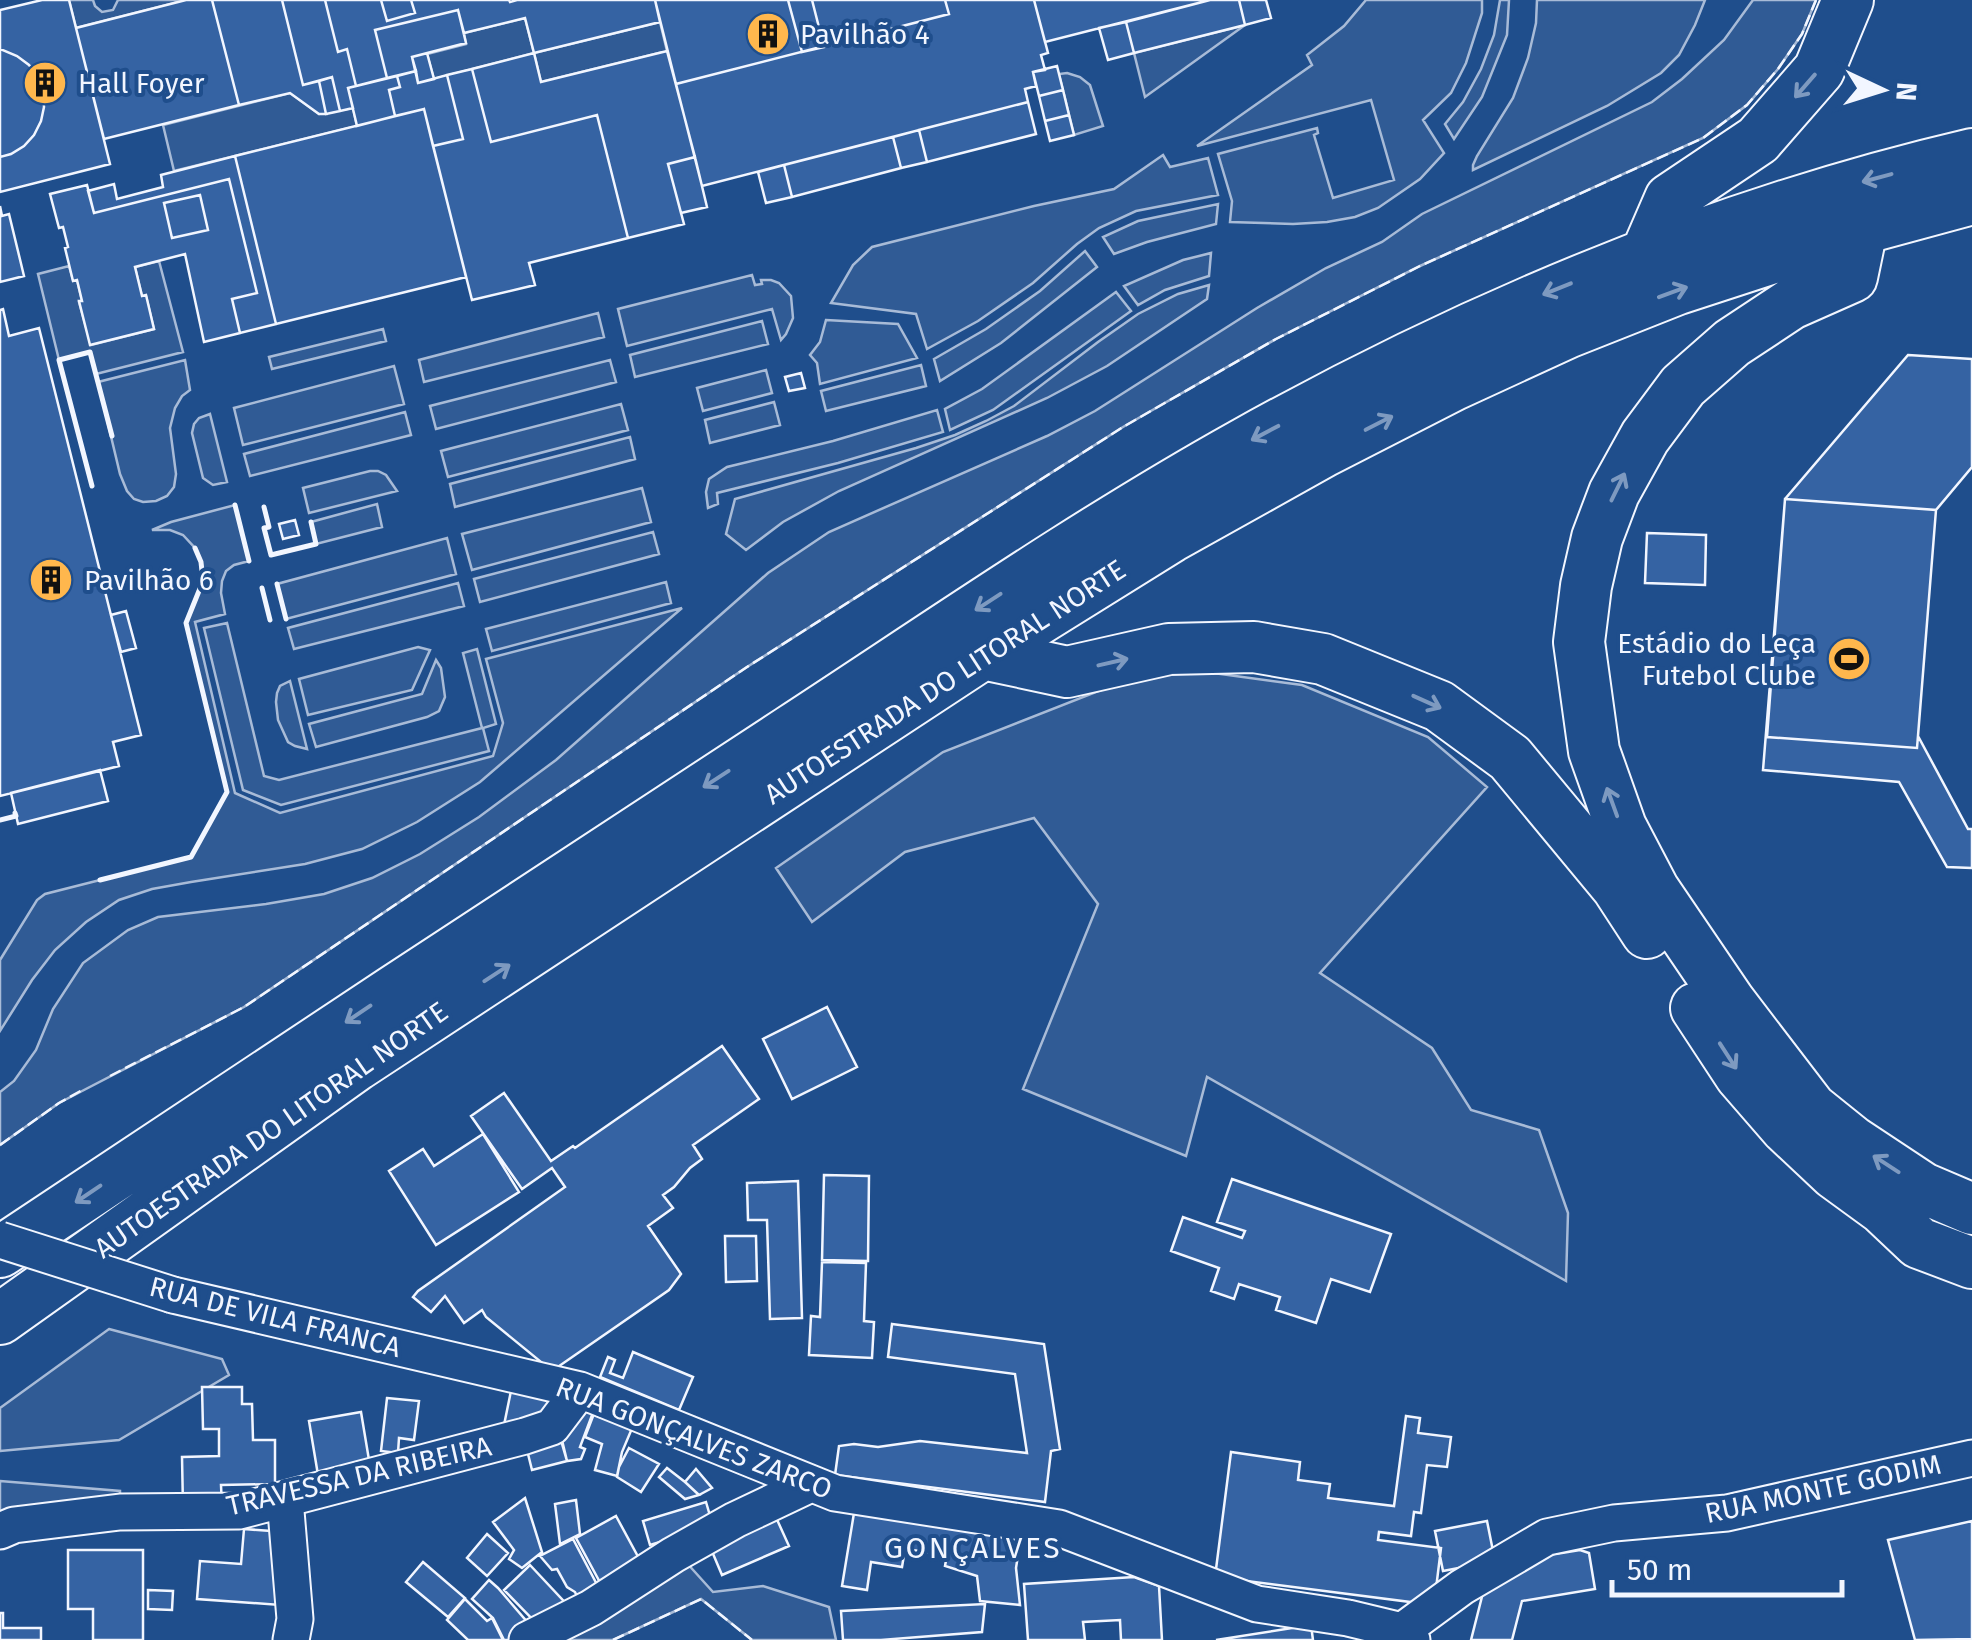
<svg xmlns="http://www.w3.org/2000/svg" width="1972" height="1640" viewBox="0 0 1972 1640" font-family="'Fira Sans',sans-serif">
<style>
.built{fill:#305b95;stroke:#a8bbd7;stroke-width:2.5}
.building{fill:#3563a3;stroke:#f2f6ff;stroke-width:2.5}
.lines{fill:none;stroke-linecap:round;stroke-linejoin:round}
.minor-casing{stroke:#f2f6ff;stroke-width:39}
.highway-casing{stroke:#f2f6ff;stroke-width:54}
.minor{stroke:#1f4e8c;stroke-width:35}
.highway{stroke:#1f4e8c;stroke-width:50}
.minor-bridge-casing{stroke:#f2f6ff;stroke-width:39;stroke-linecap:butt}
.minor-bridge{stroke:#1f4e8c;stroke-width:35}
.fence{stroke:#f2f6ff;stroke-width:2.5;stroke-dasharray:12 5;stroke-linecap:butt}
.wall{stroke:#f2f6ff;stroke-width:5}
.oneway{stroke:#7e9ac0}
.labels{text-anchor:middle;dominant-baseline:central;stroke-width:8;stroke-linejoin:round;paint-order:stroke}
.poi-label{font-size:28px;fill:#f2f6ff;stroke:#1f4e8c;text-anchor:start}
.street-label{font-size:28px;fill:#f2f6ff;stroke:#1f4e8c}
.neighbourhood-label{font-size:30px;letter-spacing:2.5px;fill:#f2f6ff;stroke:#1f4e8c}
</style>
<rect width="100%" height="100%" fill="#1f4e8c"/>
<path class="built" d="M69,0H93L95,6L102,12L113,10L118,0H186L76,28Z
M1366,0H1482V13L1466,63L1451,93L1423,120L1444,153L1420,179L1378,208L1355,217L1327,222L1293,224L1230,222L1232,201L1218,154L1317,128L1318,133L1314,135L1333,198L1394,180L1371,100L1197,146L1312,65L1307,55L1344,26Z
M1500,0H1509L1507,35L1482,97L1454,139L1445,124L1463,102L1481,69L1494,35Z
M1537,0H1705L1695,25L1679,55L1661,73L1607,106L1473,170V165L1477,156L1513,98L1528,58L1536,23Z
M1753,0H1816L1802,34L1778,69L1747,105L1703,138L1420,266L1276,339L1123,427L747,667L244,1007L59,1103L0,1145V1092L14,1081L36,1050L53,1009L83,963L128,930L158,917L266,904L324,894L372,878L420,854L479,817L556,760L768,573L829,532L1047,436L1095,411L1257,308L1326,268L1382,242L1422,214L1652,102L1682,79L1724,40Z
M525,18L534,53L660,22L667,51L541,82L534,53L434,79L427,54L466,44L464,33Z
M1245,25L1145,97L1134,53Z
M1067,73L1080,77L1090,85L1103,126L1074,135L1059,74Z
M290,93L319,114L353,108L357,126L174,171L163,125Z
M1163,155L1170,167L1208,158L1218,195L1136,211L1099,228L1077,244L1033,283L978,321L927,349L916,314L831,303L853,265L872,247L1034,206L1114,189Z
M1218,204L1216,224L1147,242L1114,254L1103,237L1138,221Z
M1085,251L1097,267L1001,343L940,381L934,359L986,329L1040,291Z
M1211,253L1209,276L1165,290L1138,305L1124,286L1183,260Z
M159,261L183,352L96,374L90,352L59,360L38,274L69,266L73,280H77L82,301L79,302L91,345L154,329L146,296H142L135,267Z
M752,275L755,285L762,284L761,280H771L779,283L791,296L793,318L786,334L781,340L772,309L627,346L618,309Z
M1209,285L1207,299L1107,366L1047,398L839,491L783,522L746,550L726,534L735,499L916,448L955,435L986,421L1014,406L1098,342L1138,314L1178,294Z
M1116,292L1131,311L993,410L950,430L945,409L982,389Z
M598,313L604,337L424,382L419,360Z
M826,320L898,324L917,358L820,384L817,363L810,355L820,342Z
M762,321L768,344L635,377L630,355Z
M383,329L386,341L272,369L269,357Z
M185,360L190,390L182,396L175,408L170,428L176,474L174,487L167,496L156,501L143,502L134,499L127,491L120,474L98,382Z
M610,360L616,382L436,429L430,406Z
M921,365L926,386L826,411L821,391Z
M394,366L404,404L243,445L234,408Z
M766,370L772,393L703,411L697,388Z
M774,402L780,425L710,443L705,420Z
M621,404L628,430L448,477L441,451Z
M937,410L943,432L838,463L717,493L718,504L708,508L706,492L709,479L727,467L833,441Z
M405,412L411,435L250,476L244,454Z
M210,414L227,482L213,485L203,478L192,433L194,424L199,418Z
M630,437L635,459L455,507L450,484Z
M370,471H378L386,475L397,491L309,513L303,488Z
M642,488L651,522L472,570L462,534Z
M377,504L382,527L316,544L311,522Z
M235,505L249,561L234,565L226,571L222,581L221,593L225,614L195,622L235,793L280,813L493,756L503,723L486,659L682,608L480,782L417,822L362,849L305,864L191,882L152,889L119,900L86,922L55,950L32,980L0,1031V960L37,900L45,894L191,857L227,793L186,623L203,581L201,562L195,548L183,535L170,530H152L171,522Z
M653,532L659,554L480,602L474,579Z
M447,538L456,574L286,619L277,584Z
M666,582L671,603L492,651L486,629Z
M458,583L464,606L294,649L288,628Z
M227,623L264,776L279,780L482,728L463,653L477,649L496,724L483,728L489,751L281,805L243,790L204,628Z
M418,647L430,650L412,690L308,715L299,679Z
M436,660L441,668L445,697L439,711L427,717L316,747L309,724L422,694Z
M1162,666L1302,685L1428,737L1487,787L1320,973L1432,1048L1471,1110L1539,1130L1568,1213L1566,1281L1207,1077L1186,1156L1023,1089L1098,904L1034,818L905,852L812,922L776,868L943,752Z
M290,681L307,749L295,746L288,742L278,720L276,702L277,693L280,686Z
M109,1329L222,1359L229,1375L119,1440L0,1451V1408Z
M0,1481L120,1491V1512L0,1531Z
M685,1561L713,1592L763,1586L829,1607L836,1640H752L701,1599L613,1640H545Z"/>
<path class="building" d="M42,0H69L110,164L0,192V10Z
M186,0H212L239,105L104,139L76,28Z
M212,0H282L303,85L319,81L326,114H319L290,93L239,105Z
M282,0H325L338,52L347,49L356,86L348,88L353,108L340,111L332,77L303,85Z
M325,0H509L510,2L517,0H655L660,22L534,53L525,18L464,33L458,10L375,30L387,78L356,86L347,49L338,52Z
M381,0H411L415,13L387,21Z
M655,0H945L949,14L676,84Z
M788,0H812L824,47L802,52Z
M945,0H1034L1048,53L1041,55L1045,70L1033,72L1036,86L1025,89L1028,102L702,186L676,84L949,14Z
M1034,0H1210L1045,42Z
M1210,0H1239L1245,25L1134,53L1126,22Z
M1239,0H1266L1271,18L1245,25Z
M458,10L466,43L412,57L416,71L387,78L375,30Z
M1126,22L1134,53L1108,60L1099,28Z
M0,49L17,56L29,65L38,77L43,92L44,107L41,121L34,135L24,146L11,154L0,157Z
M667,51L695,157L668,164L684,224L628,238L597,115L491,142L472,69L534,53L541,82Z
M427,53L434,79L418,83L412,57Z
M1057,66L1063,90L1039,96L1033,72Z
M472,69L491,142L597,115L628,238L529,263L535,285L472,300L433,146L463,139L447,75Z
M416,71L418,83L447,75L463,139L433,146L424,109L395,116L389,90L400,87L397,76Z
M397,76L400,87L389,90L395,116L357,126L348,88Z
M332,77L340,111L326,114L319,81Z
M1063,90L1069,115L1045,121L1039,96Z
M1028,102L1036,134L927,162L919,130Z
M424,109L466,277L276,324L235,156Z
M1069,115L1074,135L1050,141L1045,121Z
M919,130L927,162L901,168L893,137Z
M893,137L901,168L792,197L784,165Z
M235,156L276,324L240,333L232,299L257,293L229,179L94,213L88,191L114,184L117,199L163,187L161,175Z
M695,157L707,207L681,213L668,164Z
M784,165L792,197L766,203L758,172Z
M229,179L257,293L232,299L240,333L204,342L185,254L135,267L142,296L146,295L154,329L90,345L79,301H82L77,280L73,281L65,248L68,247L63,227L59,228L50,194L87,185L94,213Z
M200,195L208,230L172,238L164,203Z
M0,206L2,216L9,214L24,276L0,282Z
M3,309L9,336L39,328L141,735L113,742L119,766L0,796V310Z
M1908,355L1972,359V467L1936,510L1918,736L1968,829H1972V868L1947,867L1899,782L1763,770L1785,499Z
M801,373L805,388L789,391L785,377Z
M1785,499L1936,510L1917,748L1767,737Z
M295,520L299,535L283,539L279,524Z
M1647,533L1706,535L1705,585L1645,583Z
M126,611L136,648L121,652L111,615Z
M100,770L108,801L18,824L11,793Z
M827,1007L857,1067L792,1099L763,1039Z
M722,1046L759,1099L693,1145L702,1159L690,1168L674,1187L663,1195L673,1208L648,1226L681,1274L669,1290L552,1371L486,1317L482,1310L464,1323L445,1296L431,1312L413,1297L418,1291L565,1187L552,1168L522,1189L471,1116L504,1093L551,1161L573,1146L575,1148Z
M483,1134L519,1192L436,1245L389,1171L423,1149L434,1166Z
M824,1175L869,1176L868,1261L822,1260Z
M1232,1179L1391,1234L1370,1292L1331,1279L1316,1323L1276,1310L1280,1297L1239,1284L1234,1299L1211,1291L1219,1268L1171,1251L1183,1217L1242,1238L1245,1231L1217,1222Z
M798,1181L802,1318L770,1319L767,1220H748L747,1183Z
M725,1236H756L757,1281L726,1282Z
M822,1262L866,1263L864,1321L874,1322L872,1358L809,1355L811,1316L820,1317Z
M892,1324L1044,1344L1060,1449L1051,1451L1045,1502L835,1475L839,1446L854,1444L878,1447L920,1441L1027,1453L1015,1374L888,1357Z
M633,1352L693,1377L679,1410L600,1377L608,1357L615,1360L610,1373L623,1378Z
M512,1386L556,1395L550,1423L503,1430Z
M202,1387H242V1404H252L253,1440H275V1484L221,1485L222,1507H183L182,1457L219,1456V1429H203Z
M387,1398L419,1401L414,1440L399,1438L398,1453L381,1451Z
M582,1405L594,1410L580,1447L585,1449L581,1459L567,1461L561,1436Z
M595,1411L633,1426L622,1452L617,1476L595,1470L602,1444L585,1437Z
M361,1412L371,1472L319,1481L309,1421Z
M1406,1416L1420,1418L1418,1433L1451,1437L1447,1467L1427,1465L1421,1513L1414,1512L1411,1536L1379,1532L1378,1540L1441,1548L1434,1605L1215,1577L1231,1452L1300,1462L1298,1480L1330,1484L1328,1498L1394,1506Z
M560,1437L567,1461L532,1470L526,1446Z
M629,1448L659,1464L641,1492L617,1477L619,1467Z
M667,1468L685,1482L699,1495L685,1499L659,1477Z
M696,1469L712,1488L699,1495L685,1482Z
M525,1498L542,1552L522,1568L509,1559L514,1550L493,1522Z
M576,1500L580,1534L560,1544L555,1504Z
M706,1502L713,1526L650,1545L643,1521Z
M774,1513L789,1546L722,1575L708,1542Z
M854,1513L1021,1536L1016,1568L1020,1605L980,1601L977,1576L945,1566L947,1555L905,1549L902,1567L871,1562L867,1590L842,1586Z
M616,1516L642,1564L602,1586L576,1538Z
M1487,1521L1495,1561L1443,1571L1435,1531Z
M1972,1521V1639L1915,1640L1888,1540Z
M244,1529L285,1532L280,1605L197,1599L200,1561L241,1564Z
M487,1534L508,1553L487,1576L467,1558Z
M573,1539L603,1596L582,1607L575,1592L567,1587L557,1569L552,1570L540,1556Z
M68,1550H143V1640H93V1609H68Z
M1580,1550L1589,1553L1595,1589L1522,1601L1512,1640H1471L1490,1565Z
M423,1562L465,1598L448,1617L406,1582Z
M530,1565L573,1611L542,1629L504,1590Z
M1134,1577L1159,1586L1162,1640H1121L1120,1620L1083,1622L1085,1640H1028L1024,1584Z
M489,1580L498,1588L535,1631L520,1640H504L493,1618L472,1599Z
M148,1590L173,1591L172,1610L148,1609Z
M465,1599L487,1621L492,1618L503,1640H468L447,1620Z
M985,1604L982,1632L881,1640H843L841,1611Z
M0,1613H3V1628H41V1640H0Z
M1311,1625L1313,1640H1216Z"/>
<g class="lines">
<g class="minor-casing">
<path id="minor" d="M173,1295L580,1390L835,1493L1059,1528L1257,1604L1348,1618L1402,1631L1412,1640
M282,1500L286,1511L295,1619L291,1640
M0,1531L14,1525L120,1512L239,1511L525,1436L552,1427L580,1390
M1402,1631L1462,1587L1547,1537L1614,1523L1727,1513L1972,1458
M527,1640L591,1608L673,1555L735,1520L811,1484"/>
</g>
<g class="highway-casing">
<path id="highway" d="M1862,229L1852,277L1791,304L1732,343L1683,386L1645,437L1614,493L1597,538L1586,586L1579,642L1594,751L1621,827L1654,890L1730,1002L1811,1108L1852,1141L1923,1188L1972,1209
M1647,252L1670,199L1758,140L1819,70L1848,0
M983,654L1067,672L1169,649L1254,647L1323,659L1439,706L1510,758L1617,887L1647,933
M1696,1008L1740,1075L1786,1128L1835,1174L1883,1209L1919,1243L1972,1263
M0,1252C263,1077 525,903 790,731C940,633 1087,531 1243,444C1473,316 1715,214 1972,154
M0,1319L357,1065L983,654L1171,537L1325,451L1454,385L1567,333L1678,289L1862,229L1972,199"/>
</g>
<use href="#minor" class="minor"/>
<use href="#highway" class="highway"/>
<g class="minor-bridge-casing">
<path id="minor-bridge" d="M0,1240L173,1295"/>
</g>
<use href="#minor-bridge" class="minor-bridge"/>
<path class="fence" d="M110,1076L244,1007L747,667L1123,427L1276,339L1420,266L1703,138L1747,105L1778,69L1802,34L1816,0
M0,1145L59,1103L84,1089
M613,1640L701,1599L752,1640"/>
<path class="wall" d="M92,486L59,360L90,352L112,436
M235,505L249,561
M264,507L269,527L264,528L271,555L316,544L311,522
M277,584L286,619
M262,588L270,620
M0,820L16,816L15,813
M100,880L191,857L227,792L186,623L203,581L201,562L195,548"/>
</g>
<defs><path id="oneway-shaft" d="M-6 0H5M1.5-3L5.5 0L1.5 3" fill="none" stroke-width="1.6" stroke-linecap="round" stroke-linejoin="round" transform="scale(2.5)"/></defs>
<g class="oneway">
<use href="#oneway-shaft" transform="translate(1805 86) rotate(131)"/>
<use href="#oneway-shaft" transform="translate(1877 178) rotate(165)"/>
<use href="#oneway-shaft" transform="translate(1557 289) rotate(158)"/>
<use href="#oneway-shaft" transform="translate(1673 292) rotate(-20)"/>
<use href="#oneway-shaft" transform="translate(1379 423) rotate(-27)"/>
<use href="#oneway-shaft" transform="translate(1265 433) rotate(152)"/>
<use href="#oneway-shaft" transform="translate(1618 487) rotate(-64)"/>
<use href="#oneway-shaft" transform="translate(988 602) rotate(147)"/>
<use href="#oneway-shaft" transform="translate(1113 662) rotate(-13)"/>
<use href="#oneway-shaft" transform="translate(1427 702) rotate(24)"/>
<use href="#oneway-shaft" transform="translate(716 779) rotate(147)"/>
<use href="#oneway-shaft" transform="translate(1612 802) rotate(-110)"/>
<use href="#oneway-shaft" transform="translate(497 973) rotate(-33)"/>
<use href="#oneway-shaft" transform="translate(358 1014) rotate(146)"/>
<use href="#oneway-shaft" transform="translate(1728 1056) rotate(57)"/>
<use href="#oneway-shaft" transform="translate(1886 1164) rotate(-147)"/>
<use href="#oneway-shaft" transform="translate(88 1194) rotate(146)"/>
</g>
<defs>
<g id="building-disc" transform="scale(2.25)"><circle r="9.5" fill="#ffb74d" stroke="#1f4e8c"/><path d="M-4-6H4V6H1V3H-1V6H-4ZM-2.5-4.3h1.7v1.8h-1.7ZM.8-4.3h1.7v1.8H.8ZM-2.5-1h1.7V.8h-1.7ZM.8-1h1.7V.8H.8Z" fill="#111"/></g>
<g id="stadium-disc" transform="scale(2.25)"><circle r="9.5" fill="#ffb74d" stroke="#1f4e8c"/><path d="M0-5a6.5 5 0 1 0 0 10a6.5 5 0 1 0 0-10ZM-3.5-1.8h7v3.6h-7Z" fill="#111"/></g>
</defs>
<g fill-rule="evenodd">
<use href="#building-disc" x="768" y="34"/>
<use href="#building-disc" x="45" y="83"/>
<use href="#building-disc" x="51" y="580"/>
<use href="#stadium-disc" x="1849" y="659"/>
</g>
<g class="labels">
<g class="poi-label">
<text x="800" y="34">Pavilhão 4</text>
<text x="78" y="83">Hall Foyer</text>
<text x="84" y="580">Pavilhão 6</text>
<text x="1816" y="643" text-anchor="end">Estádio do Leça<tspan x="1816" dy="32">Futebol Clube</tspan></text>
</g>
<g class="street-label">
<text transform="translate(945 682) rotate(-33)">AUTOESTRADA DO LITORAL NORTE</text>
<text transform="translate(271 1130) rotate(-35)">AUTOESTRADA DO LITORAL NORTE</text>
<text transform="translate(275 1317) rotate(14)">RUA DE VILA FRANCA</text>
<text transform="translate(694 1438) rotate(21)">RUA GONÇALVES ZARCO</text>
<text transform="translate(359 1476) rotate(-13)">TRAVESSA DA RIBEIRA</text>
<text transform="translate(1823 1489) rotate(-12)">RUA MONTE GODIM</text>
</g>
<g class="neighbourhood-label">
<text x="973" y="1548">GONÇALVES</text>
</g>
</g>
<g transform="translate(1882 90) rotate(94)" stroke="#1f4e8c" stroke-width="8" paint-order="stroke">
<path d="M0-8L18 38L0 25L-18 38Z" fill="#f2f6ff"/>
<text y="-15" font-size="28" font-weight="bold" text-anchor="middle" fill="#f2f6ff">N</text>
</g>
<path d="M1612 1580v15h230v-15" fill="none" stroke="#f2f6ff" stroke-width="5"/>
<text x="1627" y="1580" font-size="30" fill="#f2f6ff" stroke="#1f4e8c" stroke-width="8" paint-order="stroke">50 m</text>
</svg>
